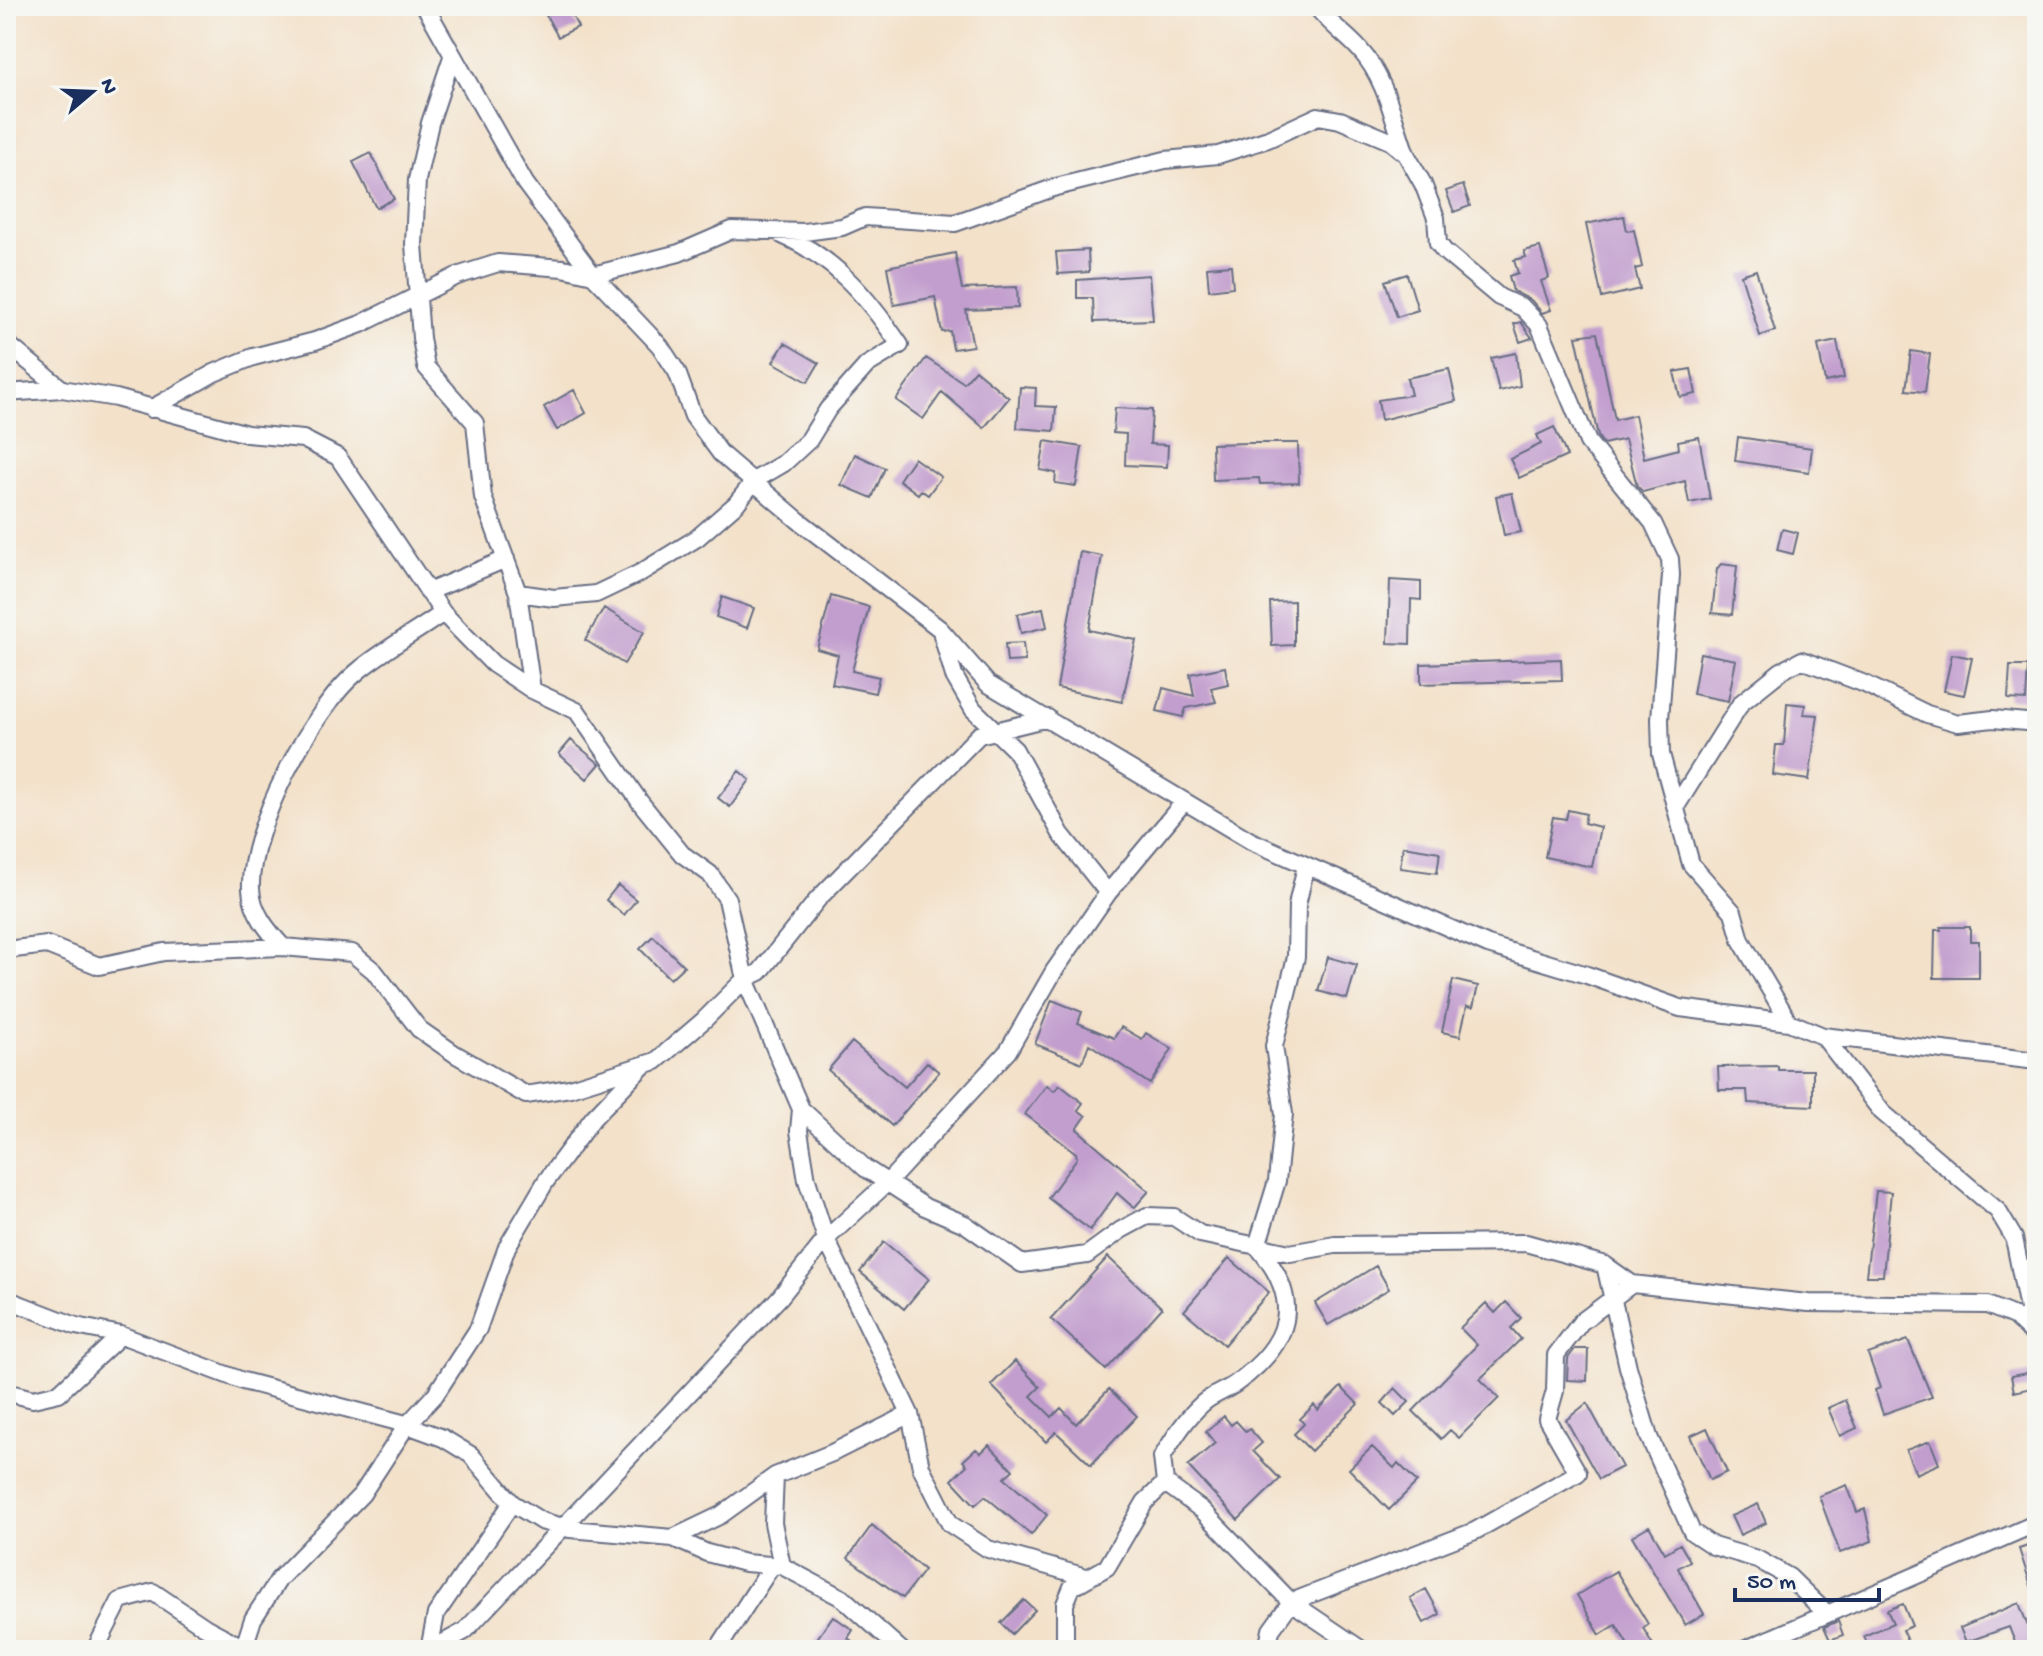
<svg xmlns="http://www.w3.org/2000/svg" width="2043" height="1656" viewBox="0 0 2043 1656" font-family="'Gochi Hand',sans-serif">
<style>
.building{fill:#c29ece}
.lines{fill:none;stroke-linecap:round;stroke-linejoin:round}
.minor-casing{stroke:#676d83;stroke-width:20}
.minor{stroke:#fff;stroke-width:16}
</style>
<rect width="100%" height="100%" fill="#f6f6f2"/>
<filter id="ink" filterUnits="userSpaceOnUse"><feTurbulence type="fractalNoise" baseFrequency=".0125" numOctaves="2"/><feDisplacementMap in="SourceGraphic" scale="16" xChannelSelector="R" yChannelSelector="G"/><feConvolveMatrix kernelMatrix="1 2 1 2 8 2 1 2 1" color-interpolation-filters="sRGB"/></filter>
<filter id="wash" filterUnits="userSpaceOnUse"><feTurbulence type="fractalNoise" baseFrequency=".006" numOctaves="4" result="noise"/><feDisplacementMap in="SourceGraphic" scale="32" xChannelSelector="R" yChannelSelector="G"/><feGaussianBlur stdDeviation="1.8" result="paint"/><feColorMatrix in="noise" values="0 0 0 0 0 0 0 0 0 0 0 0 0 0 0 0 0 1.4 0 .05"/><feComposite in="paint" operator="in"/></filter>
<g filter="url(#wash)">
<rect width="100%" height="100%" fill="#f3e1c9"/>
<g id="blocks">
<path class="building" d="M541,6H567L578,27L558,37Z
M371,153L394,199L376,208L353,162Z
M1463,185L1470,206L1454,212L1446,191Z
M1624,216L1627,231L1634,230L1642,267L1635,269L1640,289L1602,298L1586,224Z
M1540,247L1549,278L1541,281L1551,310L1542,313L1531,300L1513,291L1509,276L1518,273L1514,260L1526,257L1524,251Z
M1088,250L1089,272L1058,274L1056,252Z
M955,253L962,289L1017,287L1018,308L966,310L973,346L953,349L950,331L942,332L935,297L894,305L887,267Z
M1231,265L1233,287L1209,290L1207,267Z
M1756,270L1775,331L1760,336L1741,275Z
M1407,274L1418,310L1397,317L1385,281Z
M1149,275L1153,320L1094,322L1093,298H1077V280Z
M1521,322L1532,338L1520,342L1514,324Z
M1597,333L1615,420L1635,415L1644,458L1679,449L1678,441L1699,437L1710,499L1689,503L1685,481L1643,492L1637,486L1625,439L1603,444L1598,436L1576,336Z
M1837,341L1844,378L1825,382L1818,345Z
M785,343L819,363L808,382L773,362Z
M1911,351L1930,354L1925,392L1906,390Z
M1516,353L1520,386L1499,391L1491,358Z
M926,358L964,383L975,370L1009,398L984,428L942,392L923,419L896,400Z
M1449,369L1456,401L1381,420L1378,400L1411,395L1407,378Z
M1691,369L1696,394L1680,397L1674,372Z
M1020,387L1036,388L1035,406L1056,407L1054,431L1017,428Z
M574,390L586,413L557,430L544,407Z
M1115,408L1152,410L1150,444L1168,445L1167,467L1125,465L1126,434L1113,433Z
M1554,427L1567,456L1519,478L1510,459L1541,444L1537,435Z
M1738,437L1812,448L1809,472L1735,461Z
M1045,441L1082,447L1076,486L1055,483L1056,473L1040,470Z
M1248,443H1298L1299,483L1260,484L1259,478L1213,480L1212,444Z
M855,454L885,468L872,498L841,485Z
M914,458L941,477L928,495L921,490L918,494L899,480Z
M1512,493L1521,532L1504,535L1496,496Z
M1782,529L1798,533L1793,554L1777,550Z
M1080,552L1102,556L1089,630L1136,640L1122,702L1057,688Z
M1721,564L1737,566L1732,615L1712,613L1717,569Z
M1390,580L1421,582V600L1411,599L1410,644L1388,643Z
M831,596L869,607L852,671L879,677L875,693L832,684L838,655L817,649Z
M722,597L754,608L747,628L716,617Z
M1294,601V645L1272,646L1270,602Z
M604,608L644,632L624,664L585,640Z
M1043,608L1047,627L1021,633L1017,614Z
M1023,643L1025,661L1007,662L1005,644Z
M1700,653L1736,660L1728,701L1693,694Z
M1952,654L1972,658L1964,695L1944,691Z
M1561,659L1562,680L1421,684V664Z
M2010,666H2028L2026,700L2008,699Z
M1225,667L1228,684L1211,688L1216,702L1186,708L1183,717L1157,711L1163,688L1194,696L1190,674Z
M1787,703L1805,705L1804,714L1818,715L1809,780L1773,775L1776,745H1784Z
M571,740L600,764L587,779L559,754Z
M739,771L750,780L730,807L718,798Z
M1568,810L1586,814L1584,823L1600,827L1592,867L1545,857L1553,817L1566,819Z
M1403,846L1440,852L1437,873L1400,868Z
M618,885L636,900L624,915L606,900Z
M1941,927H1970V941H1979V978H1934L1935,930H1941Z
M653,936L684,966L670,979L640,949Z
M1328,957L1357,965L1347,999L1318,991Z
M1453,980L1478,986L1473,1007L1467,1006L1460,1036L1442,1032Z
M1052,1000L1082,1012L1078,1023L1114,1038L1121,1027L1142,1039L1146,1033L1172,1049L1150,1084L1089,1044L1082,1063L1035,1044Z
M852,1042L905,1087L927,1062L939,1072L892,1126L828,1070Z
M1778,1066V1070H1813V1106L1748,1103L1747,1090H1719L1718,1067Z
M1047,1085L1054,1091L1060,1085L1083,1103L1078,1110L1086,1116L1077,1129L1149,1191L1134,1208L1117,1193L1090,1230L1048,1198L1077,1158L1076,1153L1025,1114Z
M1876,1191L1891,1192L1883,1276H1866Z
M884,1242L929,1279L904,1309L860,1272Z
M1108,1257L1162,1308L1106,1370L1051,1319Z
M1229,1258L1269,1292L1224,1345L1184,1311Z
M1376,1266L1389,1289L1328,1325L1315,1303Z
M1506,1302L1521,1318L1511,1328L1521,1339L1480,1379L1499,1398L1459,1438L1450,1430L1441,1439L1413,1411L1477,1345L1460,1328L1486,1303L1495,1313Z
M1908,1340L1932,1397L1883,1414L1875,1390L1880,1388L1868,1354Z
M1575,1349H1588L1587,1381L1567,1380L1568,1358Z
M1015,1361L1040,1387L1031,1396L1052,1417L1061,1408L1076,1424L1109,1389L1137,1416L1091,1465L1056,1432L1046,1442L991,1385Z
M2033,1372L2036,1387L2014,1392L2011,1376Z
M1341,1387L1358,1404L1311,1451L1294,1434L1304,1424L1300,1419L1314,1405L1318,1410Z
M1395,1388L1409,1402L1395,1416L1382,1403Z
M1845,1400L1857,1428L1840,1436L1828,1408Z
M1587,1403L1622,1467L1599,1479L1566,1420Z
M1224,1416L1231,1425L1236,1421L1246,1432L1250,1429L1262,1443L1253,1451L1280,1479L1238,1520L1188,1466L1215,1443L1206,1432Z
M1707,1428L1727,1472L1710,1480L1690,1436Z
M1930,1441L1939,1464L1916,1474L1906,1450Z
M989,1445L1013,1470L1004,1478L1047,1515L1031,1535L985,1496L975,1505L952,1480L967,1465L963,1461L976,1449L981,1453Z
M1372,1447L1394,1468L1398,1463L1417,1482L1389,1510L1349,1469Z
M1847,1485L1857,1512L1865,1509L1872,1541L1840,1553L1819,1496Z
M1758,1504L1766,1523L1740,1535L1731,1516Z
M872,1525L924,1570L903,1598L848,1558Z
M1649,1526L1665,1553L1680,1544L1690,1561L1678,1568L1704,1614L1685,1625L1632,1536Z
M2037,1543V1595H2034L2019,1549Z
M1616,1571L1648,1624L1643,1628L1656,1650H1631L1616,1625L1600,1635L1577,1595Z
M1426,1589L1440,1614L1424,1623L1410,1598Z
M1024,1600L1035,1610L1012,1634L1001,1623Z
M2019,1603L2037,1650H2018L2009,1627L1966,1642L1960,1628Z
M1903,1604L1912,1626L1902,1630L1911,1650H1870L1864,1636L1893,1623L1887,1610Z
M833,1616L853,1630L848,1638L864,1650H809Z
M1838,1621L1843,1635L1830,1640L1824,1627Z"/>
</g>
</g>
<g filter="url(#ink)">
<use href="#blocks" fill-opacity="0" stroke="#676d83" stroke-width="2"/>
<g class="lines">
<g class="minor-casing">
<path id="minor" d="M425,6L525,183L593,275L660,346L677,372L693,416L721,454L798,520L940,629L988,684L1251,841L1488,945L1587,975L1680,1008L1789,1022L1823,1036L2037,1061
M1316,6C1329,24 1346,34 1360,50C1386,79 1393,119 1406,154
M452,57L430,123L417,180L414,244L421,338L426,367L475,423L483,497L518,593L532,690
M6,343L62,389
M6,393L62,389L116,398L247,434L303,439L338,457L443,613L493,664L532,690L577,711L640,802L682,854L710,874L727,899L745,979L801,1109L865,1168L925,1207L965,1224L1022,1264L1087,1255L1121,1230L1147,1216L1174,1217L1200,1234L1257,1246L1277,1181L1284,1114L1274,1046L1296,957L1297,905L1306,866
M151,409L214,373L253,357L315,341L361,324L457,276L498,263L563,268L593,275L679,253L732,230L804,232L842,227L865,217L955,223L1056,187L1165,160L1218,155L1268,139L1318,116L1340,120L1390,141L1406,154L1423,184L1436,218L1438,243L1444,251L1499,297L1523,308L1539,325L1588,442L1653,523L1670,559L1671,575L1660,719L1661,754L1691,864L1733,912L1741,940L1789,1022
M428,592L506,559
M518,593L554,598L596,594L640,573L697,538L736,504L755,480L784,463L809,440L828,409L867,365L900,345C868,298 835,258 782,235
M443,613C415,633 383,650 357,672C312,709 248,831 251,889C252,912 268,931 283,947L352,953L374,971L419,1029L455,1054L526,1095L570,1088L656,1061L704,1020L745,979L760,972L818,899L979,735L1048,718
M942,635L954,676L973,709L1015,750L1061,834L1108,893
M1677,805L1741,703L1781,671L1802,660L1865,684L1927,714L1958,723L1993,719L2037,723
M6,950L47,945L99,966L164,952L283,947
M1823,1036L1882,1112L1998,1211L2014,1238L2033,1334
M801,1109L799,1131L807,1180L826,1239L910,1414L921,1467L950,1524L988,1549L1086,1577
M1605,1265L1628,1367L1649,1437L1692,1532L1713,1546L1757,1559L1789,1577L1827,1614
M6,1299L76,1326L121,1335L243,1381L402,1423L443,1438L471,1455L512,1503L541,1521L570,1529L673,1538L721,1515L775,1476L832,1453L910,1414
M6,1392L33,1399L59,1393L121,1335
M775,1476L773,1523L782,1566
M673,1538L707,1553L745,1563L782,1566L844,1599L901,1650
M95,1650L120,1601L153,1592L205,1627L248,1650
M243,1650L253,1619L279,1579L362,1494L407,1425L435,1395L478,1329L507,1247L546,1181L593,1118L643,1066
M429,1650L436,1614L512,1503
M430,1650L465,1631L780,1297L826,1239L889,1181L1008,1051L1054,971L1108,893L1183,803
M717,1650L771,1567
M1065,1650V1604L1072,1587L1107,1567L1145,1502L1165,1483
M1267,1650L1271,1630L1291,1602L1475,1531L1578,1473L1547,1419L1555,1391L1556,1355L1581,1322L1632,1284
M1362,1650L1291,1602L1202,1510L1165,1483L1162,1457C1174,1438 1186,1418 1203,1403C1212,1395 1225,1391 1235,1384C1292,1343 1304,1301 1257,1246L1290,1253L1335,1245L1526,1243L1605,1265L1632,1284L1808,1303L1987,1305L2014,1316L2033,1334
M1744,1650L2037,1523"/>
</g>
<use href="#minor" class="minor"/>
</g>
</g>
<rect width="2043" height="1656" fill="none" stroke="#f6f6f2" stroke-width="32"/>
<g transform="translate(92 92) rotate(71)" stroke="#f6f6f2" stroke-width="6" paint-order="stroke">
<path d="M0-6L14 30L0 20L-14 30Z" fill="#1b2f5e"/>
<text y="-12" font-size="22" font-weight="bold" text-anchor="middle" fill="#1b2f5e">N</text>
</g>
<path d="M1735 1588v12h144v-12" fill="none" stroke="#1b2f5e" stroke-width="4"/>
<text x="1747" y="1588" font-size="24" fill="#1b2f5e" stroke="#f6f6f2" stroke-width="6" paint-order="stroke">50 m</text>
</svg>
